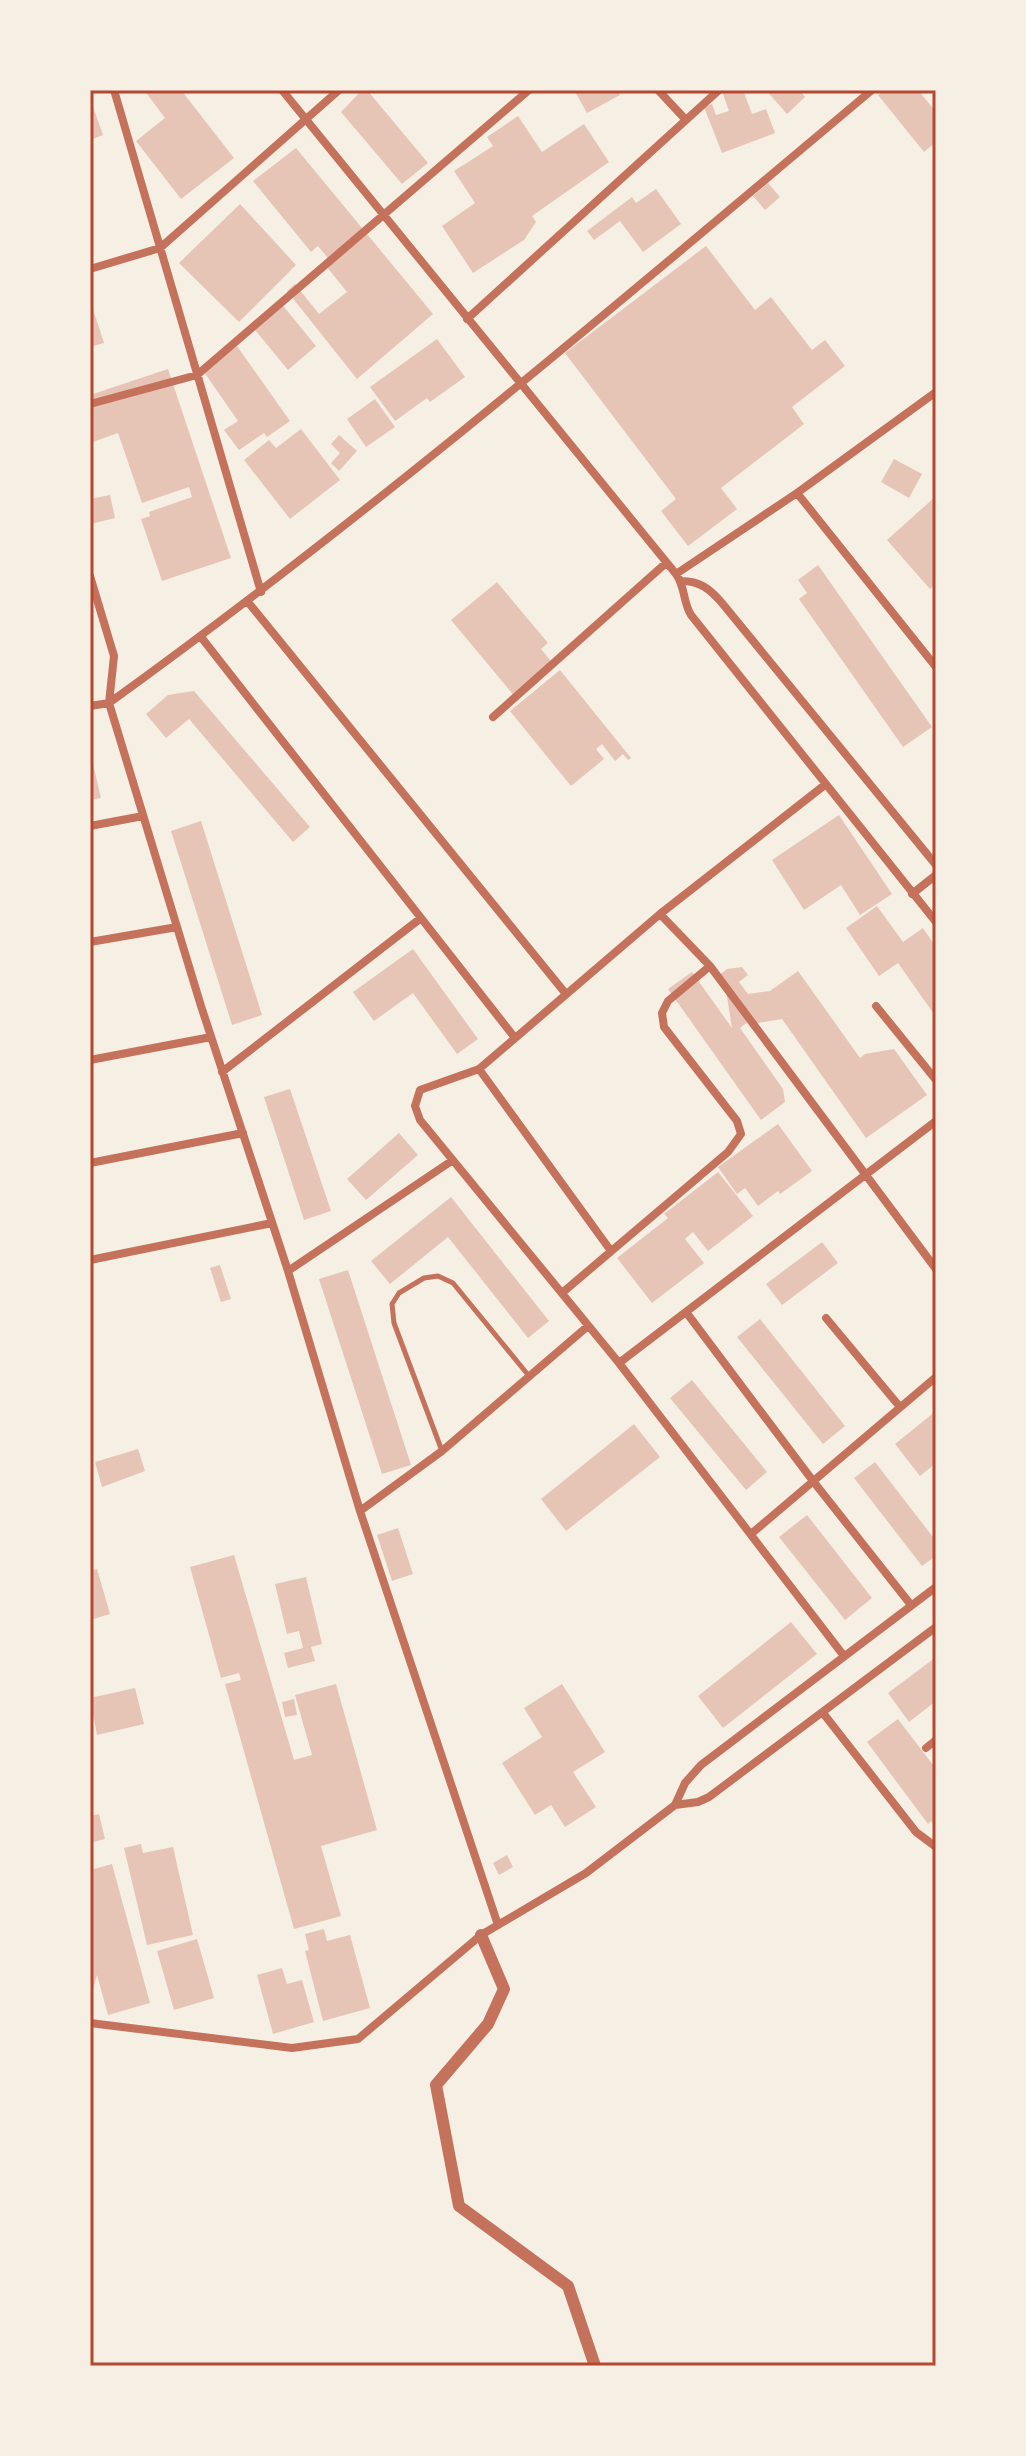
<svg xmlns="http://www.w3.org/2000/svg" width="1026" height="2456" viewBox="0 0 1026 2456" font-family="'Sofia Sans Condensed',sans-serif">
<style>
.building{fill:#e6c5b7}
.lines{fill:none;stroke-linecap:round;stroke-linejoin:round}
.service{stroke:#c5725c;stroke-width:5}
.minor{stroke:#c5725c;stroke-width:8}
.tertiary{stroke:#c5725c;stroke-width:12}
.neatline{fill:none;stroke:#b5482f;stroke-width:3}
</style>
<rect width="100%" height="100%" fill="#f6efe4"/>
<path class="building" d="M144,90H181L234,158L181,199L136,141L165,118Z
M362,90H367L428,163L402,184L341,112Z
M574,90H617L620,95L587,113Z
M743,90L752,114L766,109L775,133L722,153L704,107L712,104L716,115L729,111L722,91Z
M766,90H799L805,97L787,114Z
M884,90H918L936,112V142L924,152L878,95Z
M90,98L103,135L90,140Z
M518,116L542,152L584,124L609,162L532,216L536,222L524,240L473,273L442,226L475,203L454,171L493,146L487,137Z
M296,148L433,314L357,379L287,291L295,284L319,314L347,292L326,266L331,262L318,246L311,252L253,181Z
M768,183L780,197L765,210L753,196Z
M656,189L681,224L643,252L620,221L594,240L587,231L632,197L636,203Z
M240,204L296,265L239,322L179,263Z
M706,246L755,310L771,297L812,350L825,340L845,366L792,407L804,424L721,488L737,509L688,546L661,511L676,499L565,353Z
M90,300L104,343L90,347Z
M280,302L316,346L288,370L251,325Z
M437,339L465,377L430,402L427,398L395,421L370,387Z
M237,346L290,421L267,437L264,433L239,450L224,430L238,421L204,372Z
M168,369L231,558L162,581L141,519L150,516L149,512L192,497L189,487L142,503L118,433L90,443V395Z
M375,399L395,427L366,447L347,419Z
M301,429L340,480L290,519L244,460L269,440L276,448Z
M339,435L357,451L339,471L331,463L340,453L331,444Z
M894,459L922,474L909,498L881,482Z
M110,495L115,518L91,524L90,499Z
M936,496V583L930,589L887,540Z
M818,565L932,727L903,747L799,599L807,593L798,580Z
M497,582L548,643L541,649L555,666L516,698L451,620Z
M560,670L631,758L628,760L623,754L615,761L602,744L596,749L604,759L571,786L510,711Z
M194,691L310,827L293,842L189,719L166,738L146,714L168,695Z
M90,751L101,798L90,800Z
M839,815L892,894L860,915L841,885L804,910L772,860Z
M201,821L262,1015L232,1025L171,831Z
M877,906L903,942L923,928L936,947V1017L898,963L879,976L846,928Z
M413,949L478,1039L457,1054L413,993L374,1021L353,992Z
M742,967L748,975L739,982L748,994L770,991L798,971L860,1058L865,1054L894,1049L927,1095L866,1138L782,1019L751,1024L749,1021L740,1028L783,1089L785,1102L761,1120L668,989L692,972L732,1028L725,984L718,976L727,969Z
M290,1089L331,1211L304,1220L264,1097Z
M778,1124L812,1171L780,1194L778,1191L758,1206L745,1188L737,1194L718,1167Z
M399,1133L418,1155L366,1200L347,1179Z
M718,1172L753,1216L708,1251L693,1232L685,1239L704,1263L652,1303L617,1258L668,1218L664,1214Z
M451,1197L549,1321L528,1338L448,1237L390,1284L371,1261Z
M822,1242L838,1263L782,1305L766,1284Z
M220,1265L231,1299L221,1302L210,1268Z
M348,1270L411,1465L382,1474L319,1279Z
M760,1319L845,1426L823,1444L737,1337Z
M692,1380L767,1472L746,1490L670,1398Z
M936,1411V1463L920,1476L895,1444Z
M634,1424L660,1457L566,1531L541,1499Z
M138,1449L145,1471L102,1487L95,1462Z
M875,1462L936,1541V1556L922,1566L854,1478Z
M807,1515L872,1598L845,1620L779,1537Z
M398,1528L413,1574L392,1581L377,1535Z
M234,1555L294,1760L312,1755L295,1695L336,1684L377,1830L321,1846L341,1916L294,1929L225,1684L241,1680L239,1673L221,1678L190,1567Z
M97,1569L110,1614L90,1620V1571Z
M306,1577L322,1644L311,1647L315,1661L288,1668L284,1653L303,1648L299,1631L287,1634L275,1584Z
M791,1622L817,1654L723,1728L698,1696Z
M936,1657V1701L909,1722L888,1693Z
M562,1684L605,1752L573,1772L596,1807L565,1827L551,1805L535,1815L502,1763L542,1737L524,1708Z
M135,1688L144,1724L97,1735L90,1698Z
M294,1699L297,1715L285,1717L282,1702Z
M898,1719L936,1769V1828L931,1821L928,1824L867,1742Z
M99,1814L105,1839L90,1843V1816Z
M141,1844L143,1853L173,1847L193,1935L147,1945L124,1848Z
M507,1855L513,1867L499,1875L493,1863Z
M112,1864L150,2003L108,2015L97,1975L90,2001V1870Z
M324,1929L327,1941L350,1935L370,2008L323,2021L305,1951L309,1950L305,1934Z
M197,1939L214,1998L174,2010L157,1951Z
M282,1968L287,1984L302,1980L314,2022L273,2034L257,1975Z"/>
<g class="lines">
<path class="service" d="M442,1451L394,1323L392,1304L399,1293L424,1278L438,1276L453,1283L529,1376"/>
<path class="minor" d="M114,90L261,592
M282,90L676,574C685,586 683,602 691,615L936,922
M658,90L686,120
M90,269L160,248L339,90
M467,319L719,90
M90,404L197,375L529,90
M797,493L936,667
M676,574L797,493L936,392
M90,576L114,656L109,703L201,1006L288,1271L360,1511L498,1925
M681,581C700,581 710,589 722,603L936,865
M248,602L566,994
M201,637L515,1038
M90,706L109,703C374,512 622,300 872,90
M493,717L666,563
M826,784L660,914L479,1069L420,1090L415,1106L420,1120L619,1363L844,1656
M90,826L143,816
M912,894L936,875
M660,914L710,966L936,1269
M90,942L177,927
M876,1006L936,1080
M90,1060L211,1037
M479,1069L611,1251
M222,1072L421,918
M90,1163L243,1133
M90,1260L272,1223
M288,1271L453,1160
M562,1293L728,1152L741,1134L737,1121L664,1027L662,1013L668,1001L710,966
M686,1312L813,1481L911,1605
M826,1318L900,1407
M619,1363L936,1121
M360,1511L442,1451L588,1326
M751,1534L936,1377
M823,1713L916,1832L936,1847
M926,1748L936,1740
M675,1805L698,1802L709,1797L936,1627
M90,2023L292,2048L358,2039L481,1935L586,1873L675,1805L685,1783L701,1765L936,1587"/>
<path class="tertiary" d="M481,1935L504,1989L488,2024L436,2085L459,2206L568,2286L595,2366"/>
</g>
<rect width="1026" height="2456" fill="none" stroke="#f6efe4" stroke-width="184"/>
<rect x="92" y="92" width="842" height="2272" class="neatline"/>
</svg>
